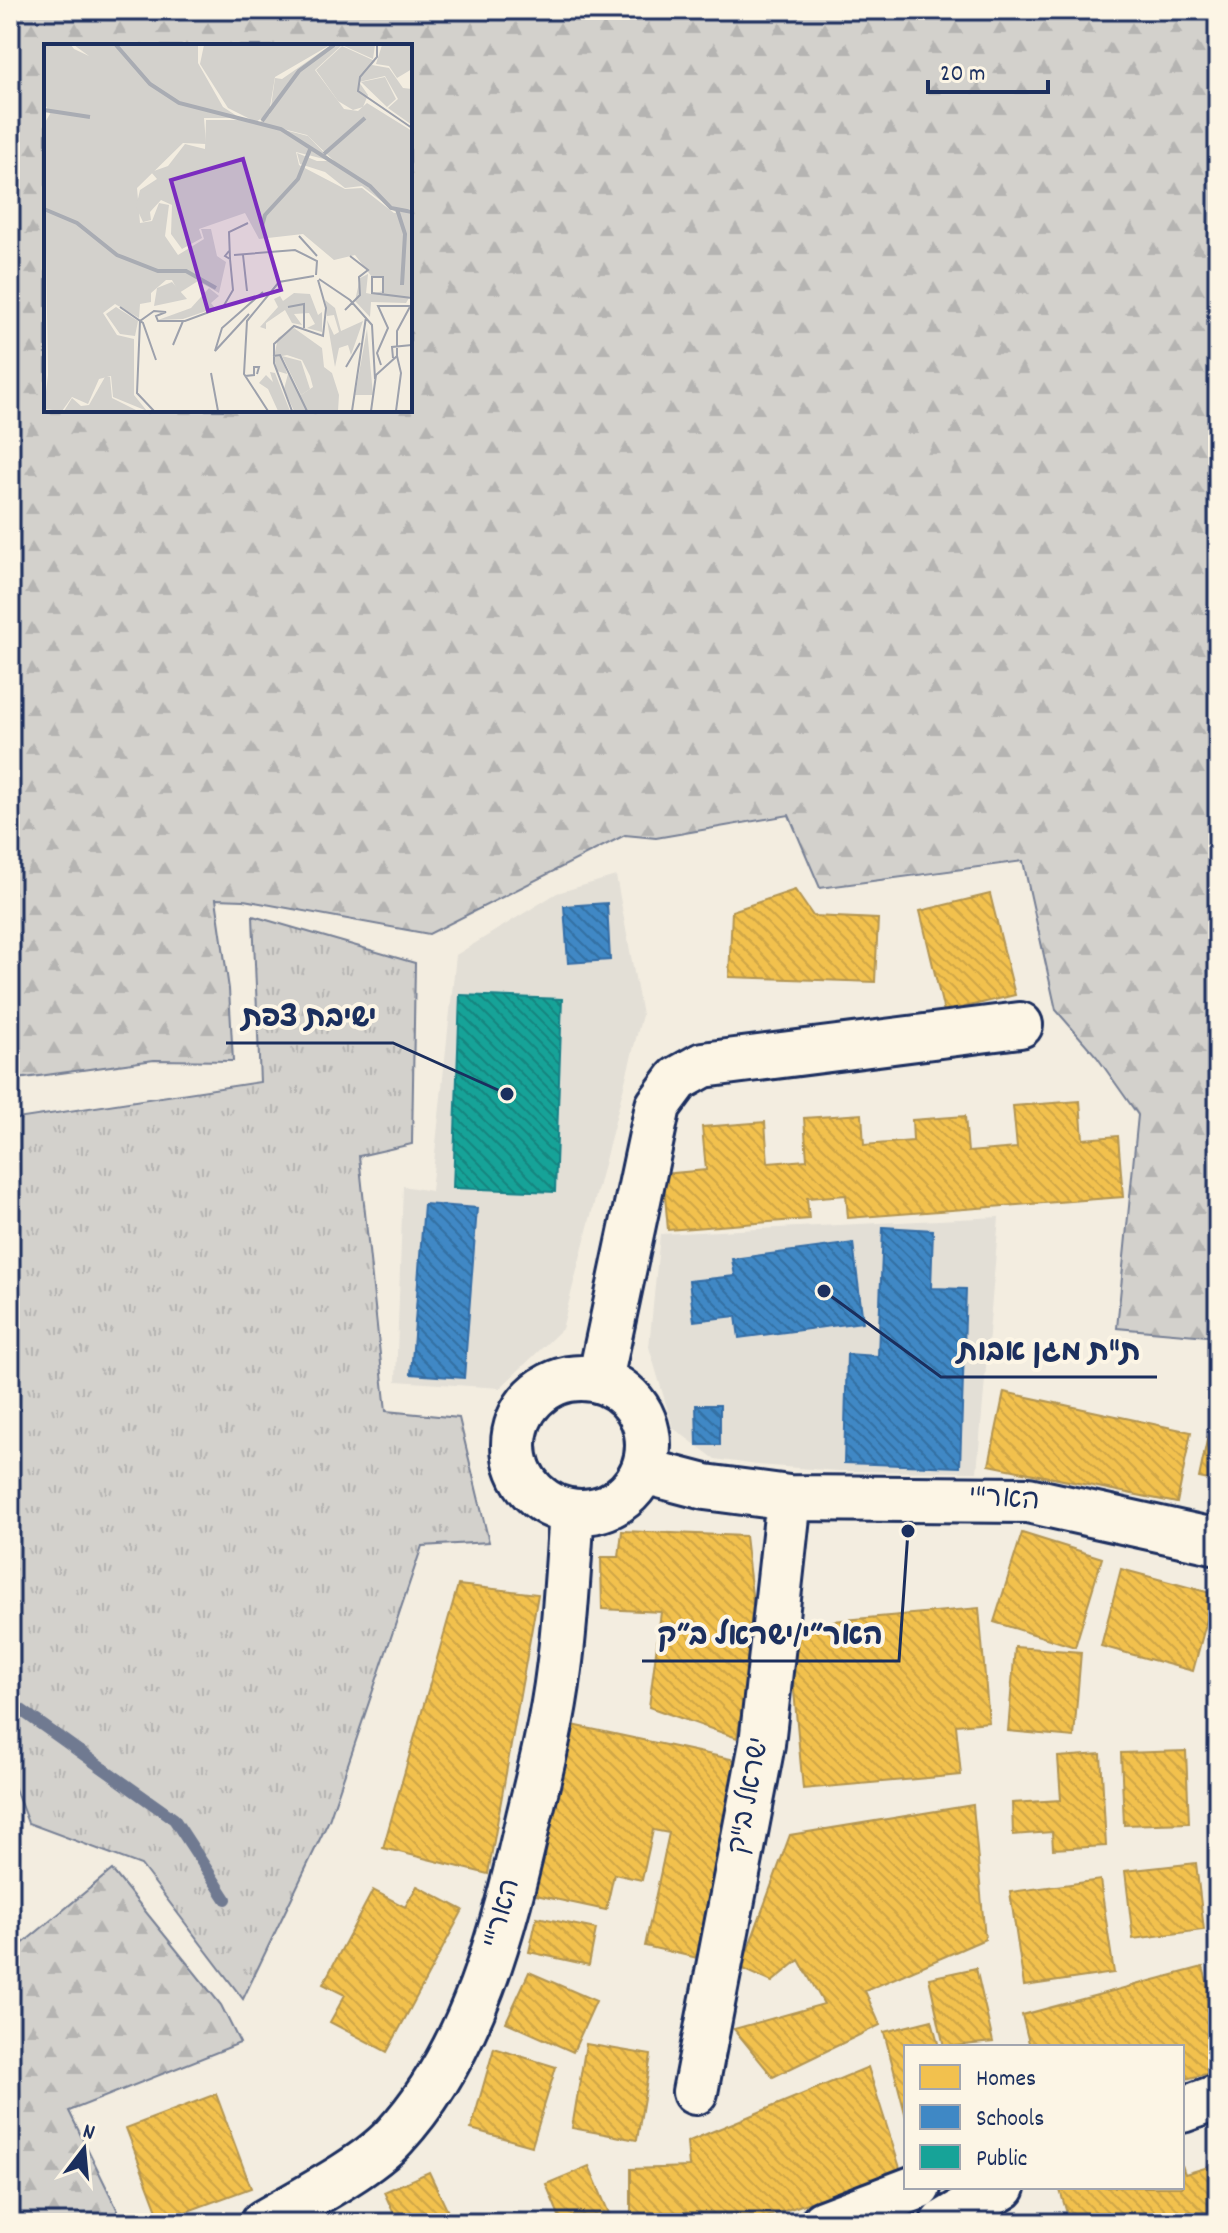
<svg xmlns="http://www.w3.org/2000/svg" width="1228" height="2233" viewBox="0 0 1228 2233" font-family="Dekko,'Playpen Sans Hebrew',sans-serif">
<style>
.built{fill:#e3dfd6}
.grass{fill:url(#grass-tufts);stroke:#778095;stroke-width:2}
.forest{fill:url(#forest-firs);stroke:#778095;stroke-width:2;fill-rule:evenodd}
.homes{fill:url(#homes-back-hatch);stroke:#b29553;stroke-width:2}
.schools{fill:url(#schools-back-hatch);stroke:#346da6;stroke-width:2}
.public{fill:url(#public-back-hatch);stroke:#188087;stroke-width:2}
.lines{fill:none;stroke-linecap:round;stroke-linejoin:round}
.stream{stroke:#707a91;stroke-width:12}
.minor-casing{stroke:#1b2f5e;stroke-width:50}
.minor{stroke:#fcf5e5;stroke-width:44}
.labels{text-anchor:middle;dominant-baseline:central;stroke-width:8;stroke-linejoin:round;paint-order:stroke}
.street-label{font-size:28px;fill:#1b2f5e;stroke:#fcf5e5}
.inset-river{fill:none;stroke:#a9acb3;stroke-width:4}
.inset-road{fill:none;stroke:#9da1ac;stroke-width:2}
.view{fill:#7b2cbf;fill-opacity:0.15;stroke:#7b2cbf;stroke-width:4}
.inset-edge{fill:none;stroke:#1b2f5e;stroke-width:4}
.leader{fill:none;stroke:#1b2f5e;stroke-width:3}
.callout-dot{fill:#1b2f5e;stroke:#fcf5e5;stroke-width:3}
.callout-label{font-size:30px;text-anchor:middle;font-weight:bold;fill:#1b2f5e;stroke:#fcf5e5;stroke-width:8;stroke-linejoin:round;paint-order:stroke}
</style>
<defs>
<pattern id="grass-tufts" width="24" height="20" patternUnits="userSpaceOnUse" patternTransform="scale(2)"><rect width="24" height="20" fill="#d3d1cc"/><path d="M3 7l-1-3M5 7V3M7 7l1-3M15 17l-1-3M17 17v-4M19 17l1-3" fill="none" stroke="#b5b4b2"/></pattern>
<pattern id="forest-firs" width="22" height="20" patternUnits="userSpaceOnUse" patternTransform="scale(2)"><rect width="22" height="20" fill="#d3d1cc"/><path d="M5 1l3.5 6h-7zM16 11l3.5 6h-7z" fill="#b5b4b2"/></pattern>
<pattern id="homes-back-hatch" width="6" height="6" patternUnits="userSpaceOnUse" patternTransform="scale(2)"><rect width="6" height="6" fill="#f2c14e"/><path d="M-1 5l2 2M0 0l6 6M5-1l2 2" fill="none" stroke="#cfa646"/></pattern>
<pattern id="schools-back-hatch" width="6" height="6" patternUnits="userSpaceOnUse" patternTransform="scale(2)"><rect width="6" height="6" fill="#3f88c5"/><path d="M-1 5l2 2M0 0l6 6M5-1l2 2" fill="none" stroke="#3470a3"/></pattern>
<pattern id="public-back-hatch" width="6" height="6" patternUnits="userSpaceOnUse" patternTransform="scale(2)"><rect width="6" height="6" fill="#17a398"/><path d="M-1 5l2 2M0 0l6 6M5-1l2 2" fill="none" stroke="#14857f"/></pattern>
</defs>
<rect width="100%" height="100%" fill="#f3ede0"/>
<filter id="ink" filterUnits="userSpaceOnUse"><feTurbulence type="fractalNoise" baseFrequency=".0125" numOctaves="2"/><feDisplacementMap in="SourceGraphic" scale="16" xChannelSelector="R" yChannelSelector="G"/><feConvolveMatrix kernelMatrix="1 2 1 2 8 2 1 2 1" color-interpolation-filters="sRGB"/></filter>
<g filter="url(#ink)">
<path class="built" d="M616,876L642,1015L562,1329L500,1388L396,1381L403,1186L431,1191L456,955L557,893Z
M999,1217L977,1472L839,1471L757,1465L715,1459L673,1428L649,1347L660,1234Z"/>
<path class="grass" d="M253,916L415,963L412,1144L359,1156L386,1411L459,1418L489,1542L422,1546L329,1820L243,1999L141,1865L28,1823L10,1776V1120L260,1082Z"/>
<path class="forest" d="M10,10H1218V1337L1117,1328L1138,1115L1097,1057L1056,1010L1023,861L820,888L789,815L656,838L625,835L429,934L244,900L216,899L229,989L233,1061L154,1060L10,1080ZM46,46H410V410H46Z
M112,1870L221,2005L240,2043L69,2111L119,2213L60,2223H10V1954Z"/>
<path class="homes" d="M795,890L813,916L878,919L875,982L729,977L732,911Z
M990,894L1015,995L944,1012L920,911Z
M1080,1101L1083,1139L1118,1136L1123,1197L848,1218L846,1195L807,1198L809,1219L668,1230L663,1174L706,1170L702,1127L765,1122L768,1163L807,1160L804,1118L862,1114L864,1145L913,1141L912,1120L965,1116L968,1152L1017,1148L1013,1106Z
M1218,1388V1482L1199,1478Z
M1004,1392L1191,1432L1177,1503L989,1465Z
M622,1531L745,1536L756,1629L737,1738L649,1707L661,1612L602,1609L601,1557H619Z
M1022,1533L1102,1558L1075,1647L994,1622Z
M1121,1569L1214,1594L1193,1671L1101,1646Z
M458,1585L538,1594L488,1874L383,1848Z
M979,1608L989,1722L956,1725L961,1775L803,1789L788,1625Z
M1015,1647L1081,1652L1074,1737L1008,1731Z
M568,1724L745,1762L702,1959L645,1946L669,1833L653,1830L642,1880L614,1874L606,1910L531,1894Z
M1186,1751L1189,1823L1124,1825L1121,1753Z
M1101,1754L1106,1846L1053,1849L1052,1832L1013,1835L1012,1803L1061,1800L1058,1757Z
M973,1805L985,1939L865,1991L880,2025L773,2077L734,2029L824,2004L799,1960L772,1982L741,1968L790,1835Z
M1196,1863L1204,1930L1133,1939L1125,1871Z
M1100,1880L1114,1973L1024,1986L1010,1892Z
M417,1886L463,1910L387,2052L330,2022L345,1995L323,1984L373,1890L405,1907Z
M537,1917L596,1929L589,1965L529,1952Z
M1203,1967L1218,2021V2071L1182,2080V2047H1030L1022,2015Z
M976,1968L993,2042L944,2047L929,1978Z
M529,1972L596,2001L573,2052L506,2022Z
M932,2020L939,2047H906V2117L884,2032Z
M586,2044L651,2055L637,2140L572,2128Z
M494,2048L556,2067L532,2146L471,2129Z
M868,2067L901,2171L749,2223H631V2169L689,2167L687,2142Z
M216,2094L251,2188L161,2221L126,2128Z
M1218,2164V2223H1070L1059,2187H1182V2165L1185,2174Z
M589,2166L613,2223H562L546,2184Z
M429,2172L450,2216L435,2223H398L384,2192Z"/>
<path class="schools" d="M607,903L610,960L568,963L564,906Z
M424,1204L477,1208L464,1378L411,1374Z
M883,1227L933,1230L931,1288L966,1289L960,1467L844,1463L847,1354L878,1356Z
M853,1243L863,1322L739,1338L736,1316L694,1321L689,1281L735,1276L732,1259Z
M696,1405H720V1445H697Z"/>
<path class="public" d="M460,995L562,999L555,1192L453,1188Z"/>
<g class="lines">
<path class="stream" d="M10,1702L174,1819L226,1899"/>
<g class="minor-casing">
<path id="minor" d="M514 1445a67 67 0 1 1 134 0a67 67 0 1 1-134 0Z
M600,1380L658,1106L678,1079L703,1065L1020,1025
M644,1471L705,1487L789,1498L1028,1500L1218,1542
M695,2092L762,1744L789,1498
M1182,2110L1218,2097
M263,2223C299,2202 367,2167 394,2137C473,2052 504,1927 529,1817C541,1768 553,1719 559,1669C566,1617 568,1564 572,1512
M823,2223L918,2187
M943,2223L1003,2187"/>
</g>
<use href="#minor" class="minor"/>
</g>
</g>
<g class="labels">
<g class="street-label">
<text transform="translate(1004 1501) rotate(4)">האר"י</text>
<text transform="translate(751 1796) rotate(-79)">ישראל ב"ק</text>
<text transform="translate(504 1914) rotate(-74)">האר"י</text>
</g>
</g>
<g transform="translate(44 44)">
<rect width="368" height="368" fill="#f3ede0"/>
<path d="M0,1H27L30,5L45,12L30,1H154V19L179,63L196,74H160L162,100L139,99L93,144L96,179L108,177L115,159L125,161L121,192L134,211L160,195L157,185H167L173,212L182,218L175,249L154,237L135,249L128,236H122L107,249V258L96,260L95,274L71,260L59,269L73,291L90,295V351L103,367L69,353L67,332L55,335L44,360L28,353L18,367L0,365L4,331L0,80L6,70L0,58ZM287,1H331L329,15L298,1L271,26L300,65L314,67L323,59L368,87V164L353,169L318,142L301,144L281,128L256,120L253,109L273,117H290L263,91L215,79L226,70L231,34L238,35ZM338,1H368V25L353,34L345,22L332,20ZM341,33L352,55L343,63L317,38Z" fill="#d3d1cc"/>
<path d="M160,1H286L231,33L225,69L212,78L184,64L156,20ZM298,2L331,17L328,21L345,24L359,44L368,45V81L344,64L354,55L341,32L315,38L324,51L319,63L309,66L294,57L272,26ZM162,76H201L264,92L288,117L252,108L255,121L301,145L318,144L350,169L368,166V249L362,259L327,258L326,273L311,257L316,234L324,230L322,249L327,250L339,247L338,233H328L311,211L290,216L259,190L215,195L201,169L155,185L158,194L138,205L127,190L128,161L117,156L106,168L107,176L99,178L92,163L96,146L113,135L107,128L124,122L141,100L161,105ZM128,238L143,255L110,262L113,244ZM165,244L175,252L167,259L171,264L139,275L114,276L147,264ZM250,249L266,250L274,271L278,268V288L263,284L271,280L265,269L250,270L258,281L248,279L241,266L222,279V285L216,283L234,263L230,255L236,252L239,257ZM281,256L291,264L297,287L319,277L307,311L304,301L295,304L291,323L283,276L290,291L295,288L290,271L283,272ZM250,284L278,304L280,323L288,329L295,351L294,367H250L240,345L244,330L257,351L269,343L266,332L258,316L243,311L238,312L243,330L233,327L230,313L234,294ZM226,328L231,329L246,367H234L224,345L215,339L222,331L229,338Z" fill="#d3d1cc"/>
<path d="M72,263L94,277L91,292L76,290L62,270ZM61,333H66L68,354L94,367H20L28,354L37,362L45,361Z" fill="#d3d1cc"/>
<path d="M323,285L329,351H311ZM238,312L257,317L266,345L257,351Z" fill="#d3d1cc"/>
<path class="inset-river" d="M72,1L106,40L135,59L237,85L326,142L347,164L368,168M0,66L46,73M218,77L255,27L290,1M280,110L321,74M0,165L33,179L73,211L114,227H142L172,244M353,165L361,190L358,241M218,182L221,171L254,135L267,103"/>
<path class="inset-road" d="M333,1V13L316,33L314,47L368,84M255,192L273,212M185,207L181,212L186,215L185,188L204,179M190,211L251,206L273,217L272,231M199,211L203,247M275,235L306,256L328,281L331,335M339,249V233H328V249L368,254M76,263L99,279L112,316M244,263L260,260V284M301,266L316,251L315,233L324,226L306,212M205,270L171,307L178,284L219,248M129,301L139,277M229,312L236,311L263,367M349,314L348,303L368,301M337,321L333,309L344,284L334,262H366M302,323L316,299M167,329L174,367M201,332L210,331V323H215L213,330M110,367L93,349L96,277L110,267L122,268L112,272L114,277H141L179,263L189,246L186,215M224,367L200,330L203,277L235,238L270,232M248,367L230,319V300L250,282L279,292L282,264L274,236M308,367L322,273M327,367L332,331L353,312V287L368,259M352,367L357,329L353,312"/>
<path class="view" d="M199,115L237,246L164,267L127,136Z"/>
<rect width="368" height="368" class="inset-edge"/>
</g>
<path class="leader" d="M507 1094L393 1043H226M824 1291L941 1377H1157M908 1531L899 1661H642"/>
<g class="callout-dot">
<circle cx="507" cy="1094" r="8"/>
<circle cx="824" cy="1291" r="8"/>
<circle cx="908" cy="1531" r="8"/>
</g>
<g class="callout-label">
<text x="309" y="1026">ישיבת צפת</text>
<text x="1049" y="1360">ת"ת מגן אבות</text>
<text x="770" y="1644">האר״י/ישראל ב״ק</text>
</g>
<rect width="1228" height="2233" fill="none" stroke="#fcf5e5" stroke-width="40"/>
<rect x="20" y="20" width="1188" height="2193" fill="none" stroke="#1b2f5e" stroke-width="3" filter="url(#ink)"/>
<rect x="904" y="2045" width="280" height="144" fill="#fcf5e5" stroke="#a2a6af" stroke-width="2"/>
<rect x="920" y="2065" width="40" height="24" fill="#f2c14e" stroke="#a2a6af" stroke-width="2"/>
<text x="976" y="2085" font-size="24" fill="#1b2f5e">Homes</text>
<rect x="920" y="2105" width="40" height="24" fill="#3f88c5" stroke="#a2a6af" stroke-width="2"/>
<text x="976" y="2125" font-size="24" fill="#1b2f5e">Schools</text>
<rect x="920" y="2145" width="40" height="24" fill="#17a398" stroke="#a2a6af" stroke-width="2"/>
<text x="976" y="2165" font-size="24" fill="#1b2f5e">Public</text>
<g transform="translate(84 2149) rotate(16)" stroke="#fcf5e5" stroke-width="6" paint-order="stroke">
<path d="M0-6L14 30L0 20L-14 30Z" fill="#1b2f5e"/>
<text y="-12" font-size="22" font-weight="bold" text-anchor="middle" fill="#1b2f5e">N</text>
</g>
<path d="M928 80v12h120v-12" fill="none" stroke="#1b2f5e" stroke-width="4"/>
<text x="940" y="80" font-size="24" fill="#1b2f5e" stroke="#fcf5e5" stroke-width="6" paint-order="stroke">20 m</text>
</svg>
